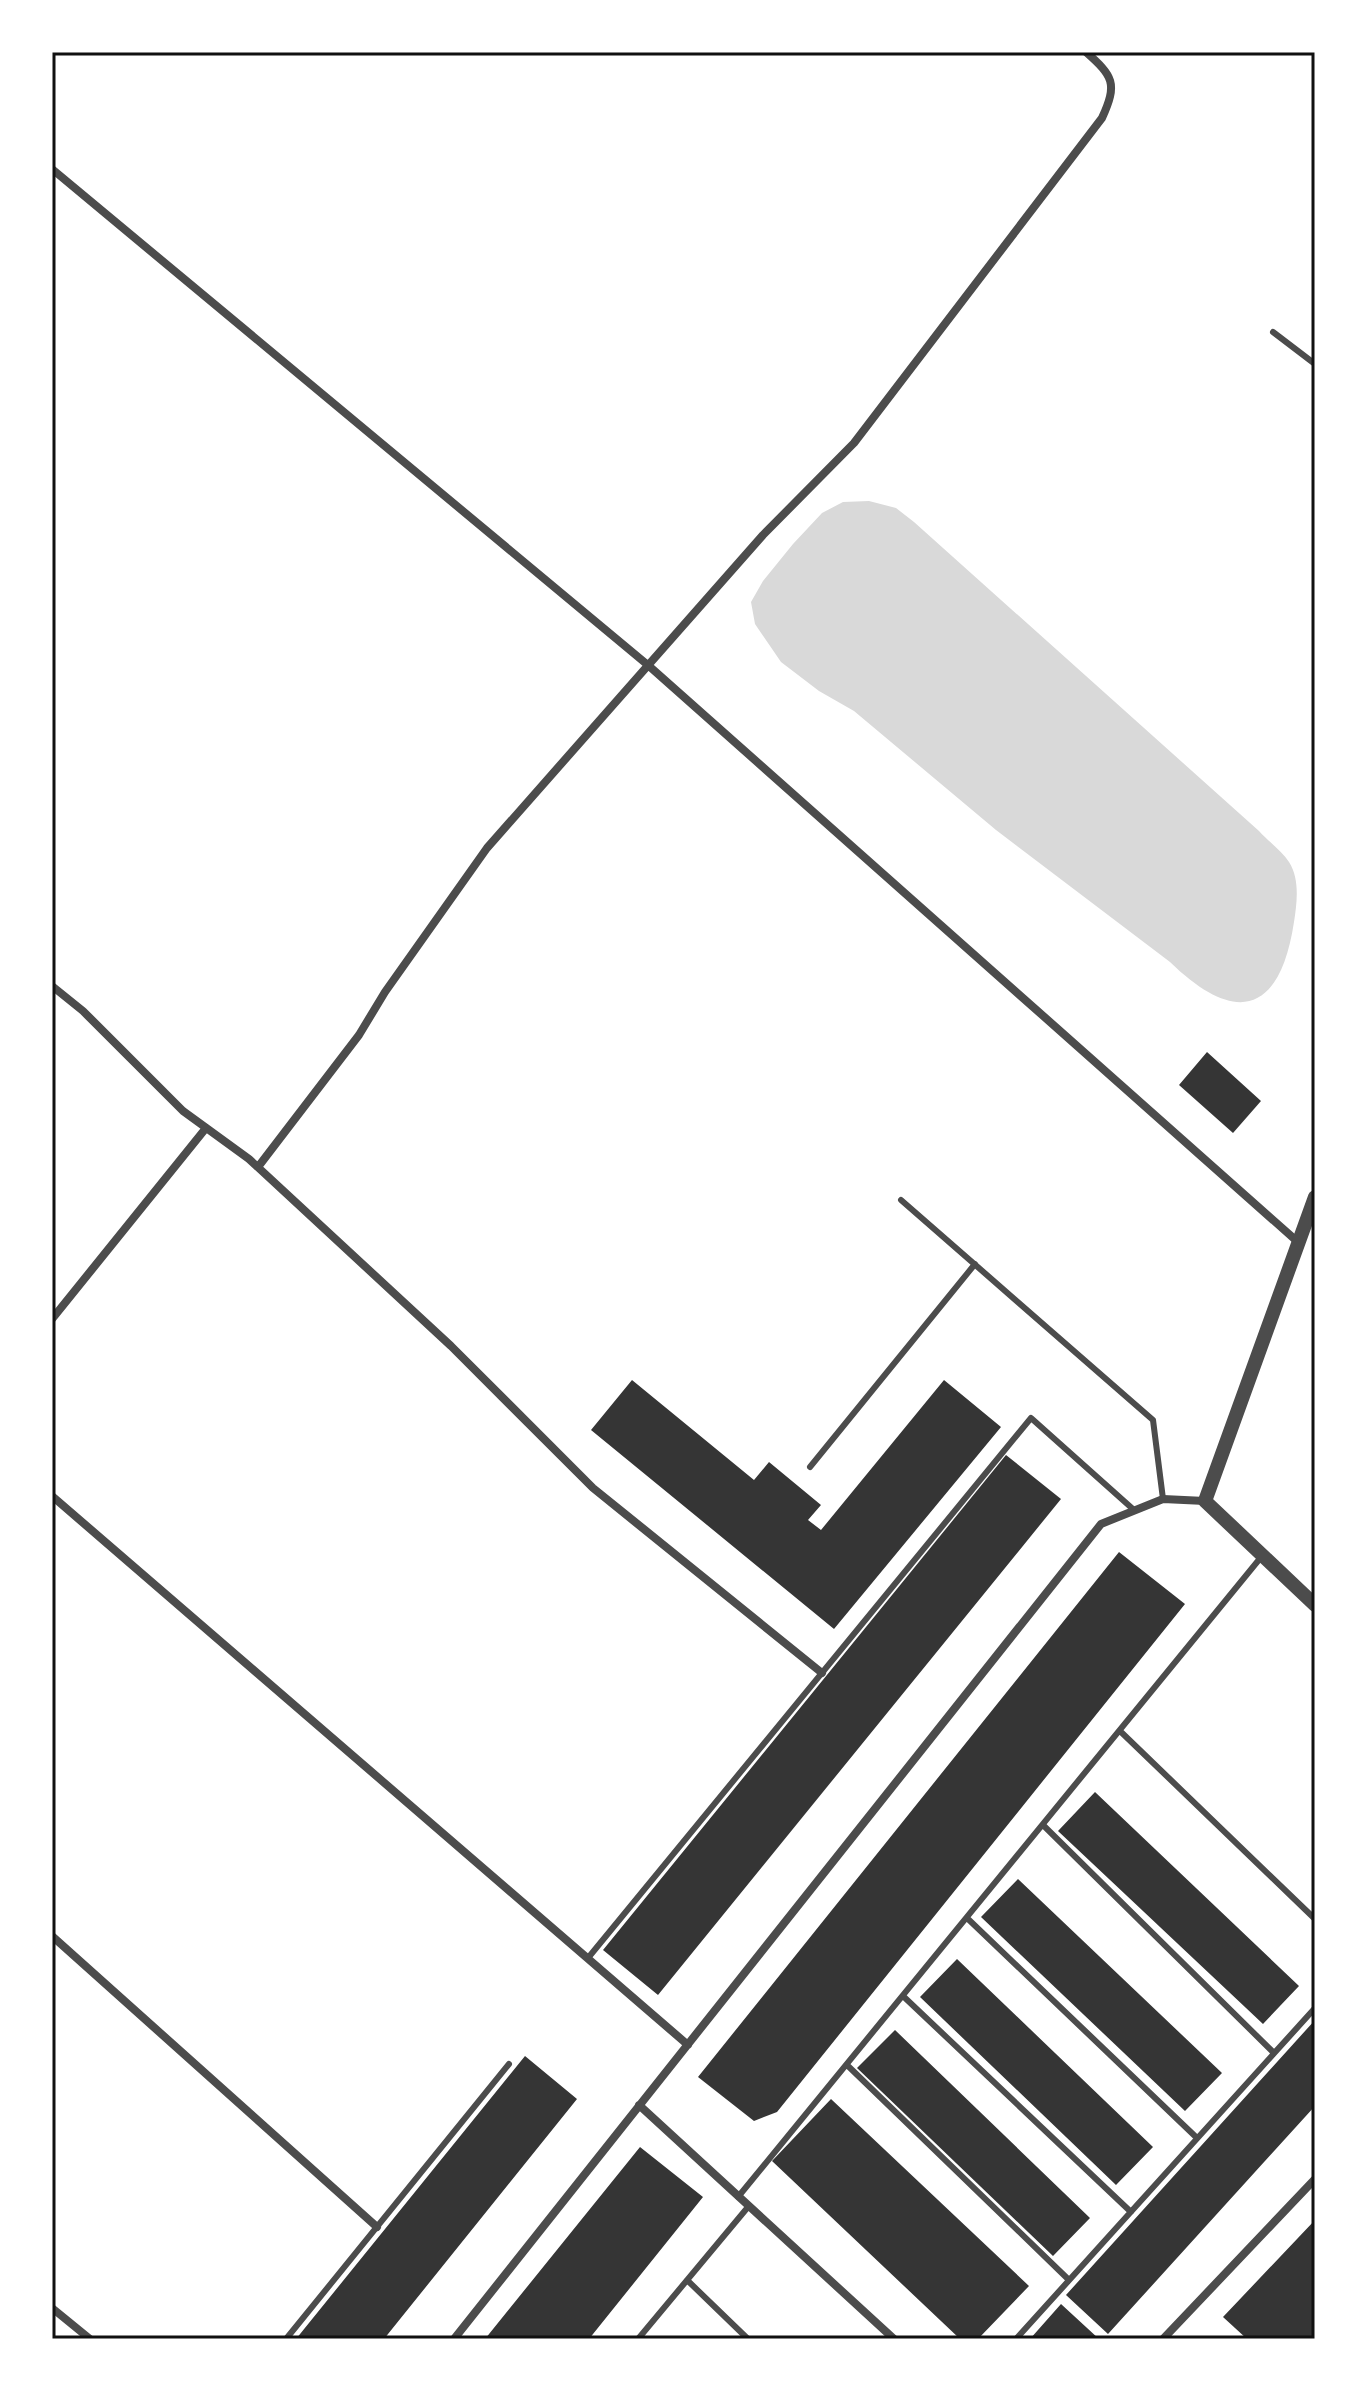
<svg xmlns="http://www.w3.org/2000/svg" width="1367" height="2391" viewBox="0 0 1367 2391" font-family="Raleway,sans-serif">
<style>
.water{fill:#d9d9d9}
.building{fill:#353535}
.lines{fill:none;stroke-linecap:round;stroke-linejoin:round}
.service{stroke:#4c4c4c;stroke-width:6}
.minor{stroke:#4c4c4c;stroke-width:8}
.tertiary{stroke:#4c4c4c;stroke-width:14}
.neatline{fill:none;stroke:#111;stroke-width:3}
</style>
<rect width="100%" height="100%" fill="#fff"/>
<path class="water" d="M869,501L896,508L914,522L1259,831C1268,841 1282,851 1289,862C1300,879 1297,903 1294,922C1280,1014 1236,1026 1170,962L996,830L854,711L819,691L781,662L755,624L751,602L763,581L793,544L822,513L843,502Z"/>
<path class="building" d="M1207,1052L1261,1101L1233,1133L1179,1085Z
M632,1380L754,1480L769,1462L821,1505L808,1520L821,1530L944,1380L1001,1427L834,1629L591,1430Z
M1006,1455L1061,1499L658,1995L603,1950Z
M1119,1552L1185,1604L777,2112L754,2121L698,2077Z
M1095,1792L1299,1986L1263,2024L1058,1831Z
M1018,1879L1222,2073L1185,2111L981,1917Z
M957,1959L1153,2147L1116,2185L920,1997Z
M1315,2020V2106L1108,2334L1066,2295Z
M895,2030L1090,2218L1053,2256L857,2068Z
M525,2056L577,2099L384,2339H296Z
M831,2099L1029,2286L978,2339H960L772,2161Z
M640,2147L703,2197L589,2339H485Z
M1315,2220V2339H1247L1223,2317Z
M1061,2304L1099,2339H1030Z"/>
<g class="lines">
<path class="service" d="M1273,332L1315,364
M901,1200L1153,1420L1163,1499
M810,1467L975,1264
M1120,1731L1315,1919
M1043,1825L1274,2053
M967,1918L1197,2138
M588,1958L1031,1418L1134,1510
M903,1996L1131,2212
M847,2065L1069,2280
M738,2197L1262,1556
M687,2280L748,2339
M286,2339L509,2064
M638,2339L748,2207
M1016,2339L1315,2008"/>
<path class="minor" d="M52,169L649,666L1299,1243
M52,986L83,1011L183,1111L249,1159L451,1346L593,1488L822,1673
M258,1167L359,1035L385,992L487,848L763,535L854,443L1102,118C1118,83 1113,76 1086,52
M52,1319L206,1128
M52,1496L688,2045
M52,1936L377,2227
M639,2105L894,2339
M52,2308L90,2339
M454,2339L1101,1524L1163,1499L1205,1501
M1163,2339L1315,2179"/>
<path class="tertiary" d="M1315,1197L1205,1501L1315,1605"/>
</g>
<rect width="1367" height="2391" fill="none" stroke="#ffffff" stroke-width="108"/>
<rect x="54" y="54" width="1259" height="2283" class="neatline"/>
</svg>
